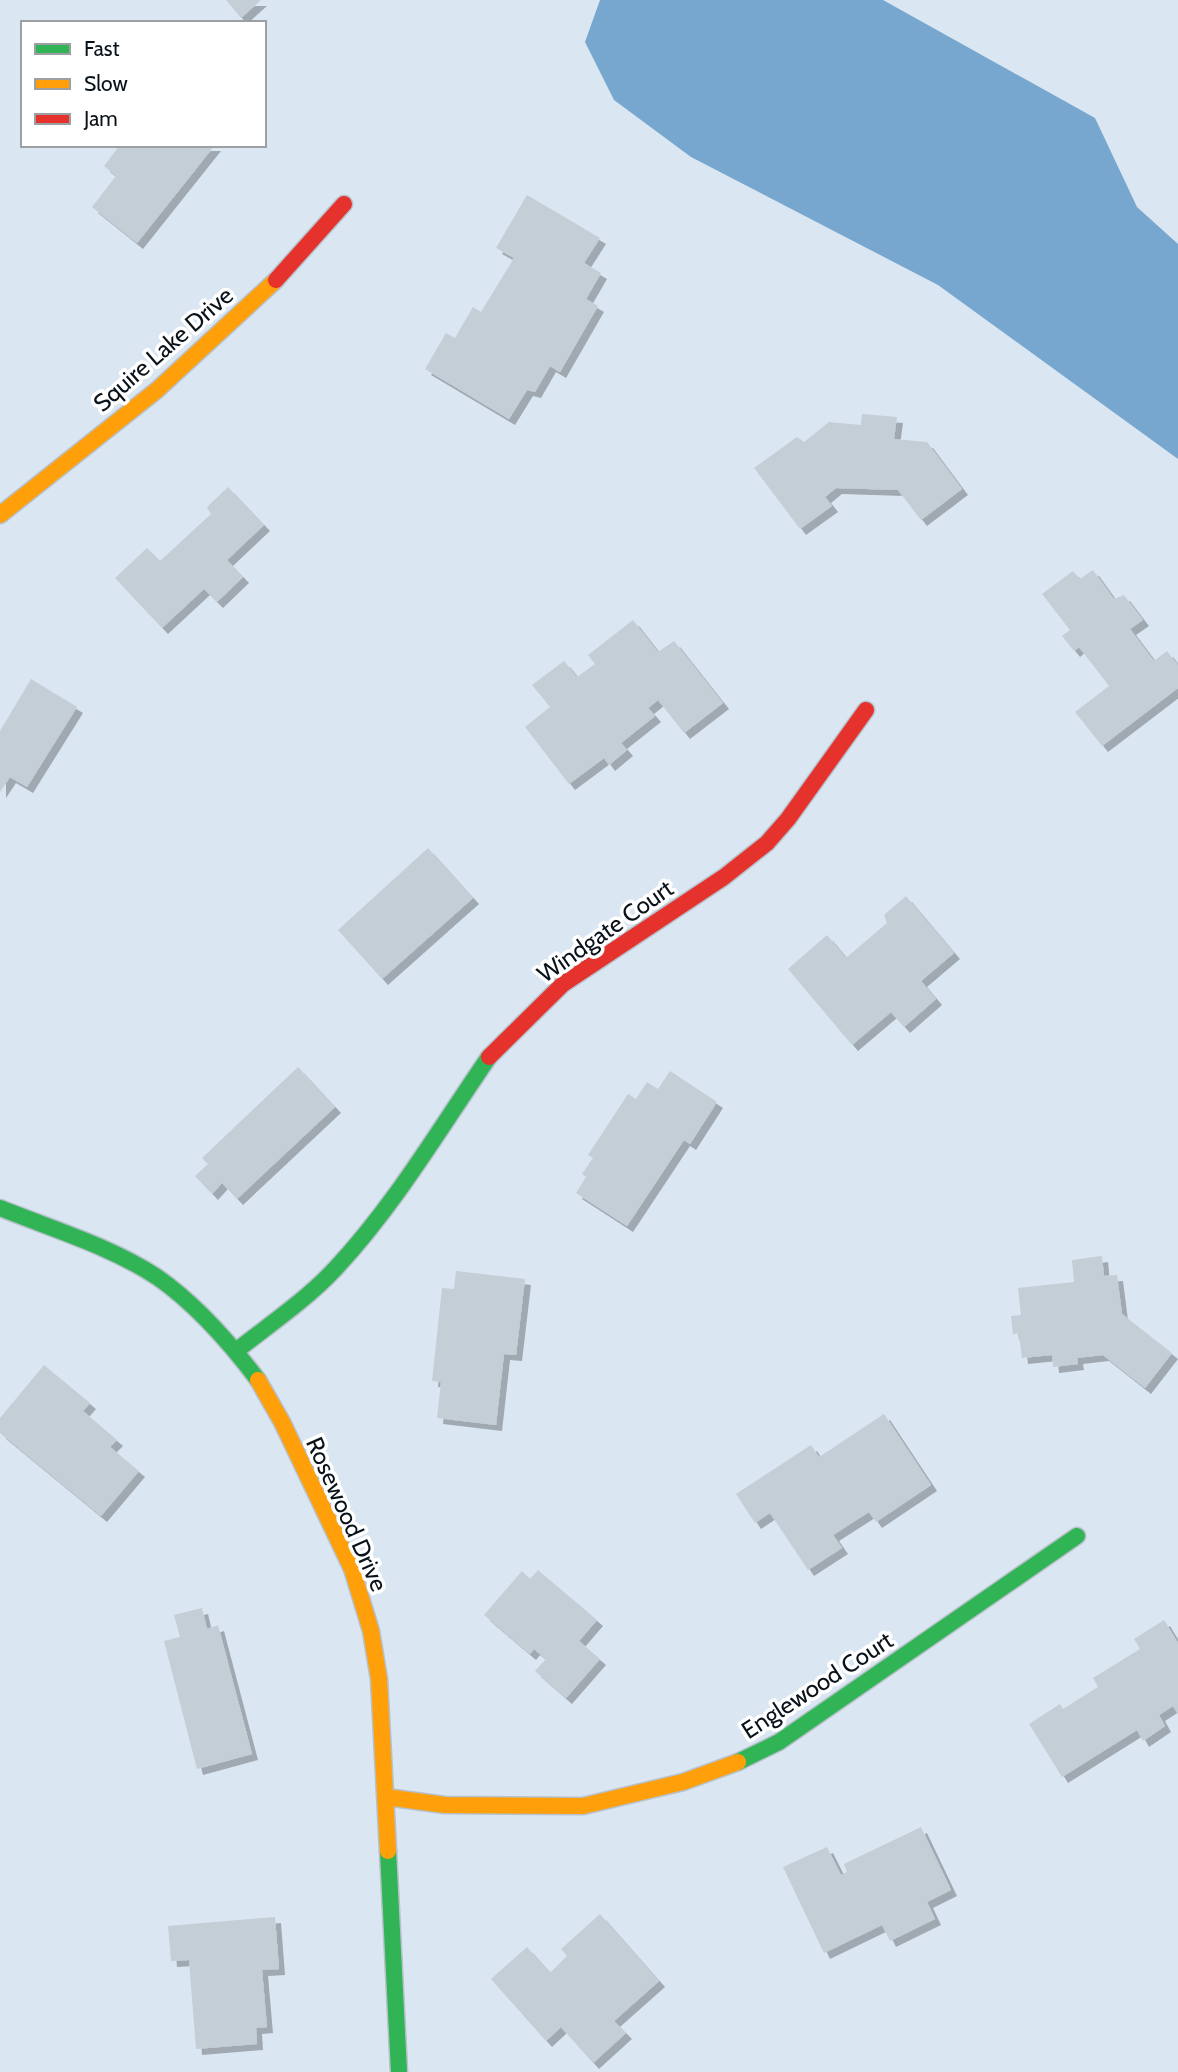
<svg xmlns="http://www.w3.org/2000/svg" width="1178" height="2072" viewBox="0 0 1178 2072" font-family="Cabin,sans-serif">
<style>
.water{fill:#77a7ce}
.building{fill:#c3ced7;filter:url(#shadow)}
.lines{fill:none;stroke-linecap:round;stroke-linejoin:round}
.fast-casing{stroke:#b7c1ca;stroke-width:19}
.slow-casing{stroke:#b7c1ca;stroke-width:19}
.jam-casing{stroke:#b7c1ca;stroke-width:19}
.fast{stroke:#30b455;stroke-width:16}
.slow{stroke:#ff9f0a;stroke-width:16}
.jam{stroke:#e5322d;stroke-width:16}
.labels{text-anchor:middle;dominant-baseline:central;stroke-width:7;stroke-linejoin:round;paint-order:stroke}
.street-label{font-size:24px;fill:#091219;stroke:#fff}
</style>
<defs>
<filter id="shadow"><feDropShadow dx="6" dy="6" stdDeviation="0" flood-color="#0004"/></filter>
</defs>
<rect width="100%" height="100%" fill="#dae6f2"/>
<path class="water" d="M600,0H883L1095,118L1137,207L1178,244V459L938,285L691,157L614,100L585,42Z"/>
<path class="building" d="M226,0H261L241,18Z
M120,145H215L137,243L92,207L116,176L104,166Z
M527,195L600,238L584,263L601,273L586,299L598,306L560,372L550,366L535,392L527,390L509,419L425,369L446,333L455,338L473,307L481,312L514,258L496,248Z
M862,414L897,417L894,439L927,442L962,489L921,520L898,490L836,488L825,497L832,506L800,529L754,468L797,437L804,442L829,422L861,425Z
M228,487L264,525L227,560L243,577L217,602L204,589L162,628L115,578L147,548L160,561L211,514L207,507Z
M1093,570L1114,599L1124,595L1143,620L1130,629L1154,661L1167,651L1178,665V688L1102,746L1075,712L1109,686L1079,647L1074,651L1062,636L1070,630L1042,594L1073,571L1080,579Z
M633,620L658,652L674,641L723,703L684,733L658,700L648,708L655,716L621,743L627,750L609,765L604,758L569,784L525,727L550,707L532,685L564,661L577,677L595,664L588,655Z
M31,679L77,707L27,787L10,777L0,792V731Z
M428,848L473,898L382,979L338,930Z
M906,896L954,953L921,981L936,999L904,1027L891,1012L852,1045L788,969L827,935L846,958L887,923L884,915Z
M298,1067L335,1107L237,1199L222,1183L212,1194L195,1176L208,1164L202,1158Z
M670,1071L717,1102L690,1144L684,1140L627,1226L576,1193L586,1177L582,1174L593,1158L588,1155L628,1094L636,1099L647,1082L658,1089Z
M1102,1256L1104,1276L1117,1275L1122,1314L1172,1353L1145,1388L1103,1355L1077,1358L1078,1364L1053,1367L1052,1355L1022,1358L1019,1333L1013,1334L1011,1316L1021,1315L1018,1288L1074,1282L1072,1260Z
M456,1271L525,1279L516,1355L504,1354L496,1425L437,1418L441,1382L432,1381L442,1288L454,1289Z
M44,1365L90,1403L83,1411L117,1440L110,1447L139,1471L101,1516L0,1433V1418Z
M884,1414L931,1485L876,1522L869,1512L833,1535L842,1548L808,1570L770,1513L755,1523L736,1494L811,1445L819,1457Z
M538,1570L597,1620L579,1641L600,1659L566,1698L535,1671L546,1659L534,1649L530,1654L484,1615L522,1571L530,1579Z
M202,1608L207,1629L218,1625L252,1754L197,1769L164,1641L180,1637L174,1615Z
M1164,1620L1178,1643V1714L1173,1706L1159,1715L1165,1726L1143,1741L1137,1730L1062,1777L1029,1724L1060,1704L1063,1709L1098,1687L1093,1678L1140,1649L1134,1639Z
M921,1827L951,1890L927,1902L935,1919L890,1941L882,1925L824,1953L783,1867L827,1847L841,1875L847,1872L844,1864Z
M600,1914L659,1981L614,2021L626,2033L593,2063L561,2027L546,2041L491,1979L527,1947L550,1973L567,1956L561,1949Z
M275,1917L279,1969L262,1970L267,2027L256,2028L257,2044L196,2049L189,1960L171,1961L168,1926Z"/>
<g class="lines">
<g class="fast-casing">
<path id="fast" d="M0,1208C52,1229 110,1246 157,1277C196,1304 230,1343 258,1380
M236,1351C269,1325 306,1300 335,1269C395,1205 440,1128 489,1057
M738,1762L779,1742L1077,1536
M388,1851L399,2072"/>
</g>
<g class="slow-casing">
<path id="slow" d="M0,515L157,390L276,280
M258,1380L282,1422L352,1569L371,1631L379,1679L388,1851
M386,1797L445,1805L583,1806L683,1782L738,1762"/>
</g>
<g class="jam-casing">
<path id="jam" d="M276,280L344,204
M489,1057L563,984L724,877L767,843L788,819L866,710"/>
</g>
<use href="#fast" class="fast"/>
<use href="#slow" class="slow"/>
<use href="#jam" class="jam"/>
</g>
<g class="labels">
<g class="street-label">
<text transform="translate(163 349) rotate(-41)">Squire Lake Drive</text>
<text transform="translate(605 931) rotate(-35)">Windgate Court</text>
<text transform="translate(347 1514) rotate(66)">Rosewood Drive</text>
<text transform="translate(817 1685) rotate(-33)">Englewood Court</text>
</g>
</g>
<rect x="21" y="21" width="245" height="126" fill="#ffffff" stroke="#9da0a3" stroke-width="2"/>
<rect x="35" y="44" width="35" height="10" fill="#30b455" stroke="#9da0a3" stroke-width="2"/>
<text x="84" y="56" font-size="21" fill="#091219">Fast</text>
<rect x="35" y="79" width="35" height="10" fill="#ff9f0a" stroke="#9da0a3" stroke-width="2"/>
<text x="84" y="91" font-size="21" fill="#091219">Slow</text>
<rect x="35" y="114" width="35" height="10" fill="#e5322d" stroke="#9da0a3" stroke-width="2"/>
<text x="84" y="126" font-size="21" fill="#091219">Jam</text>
</svg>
